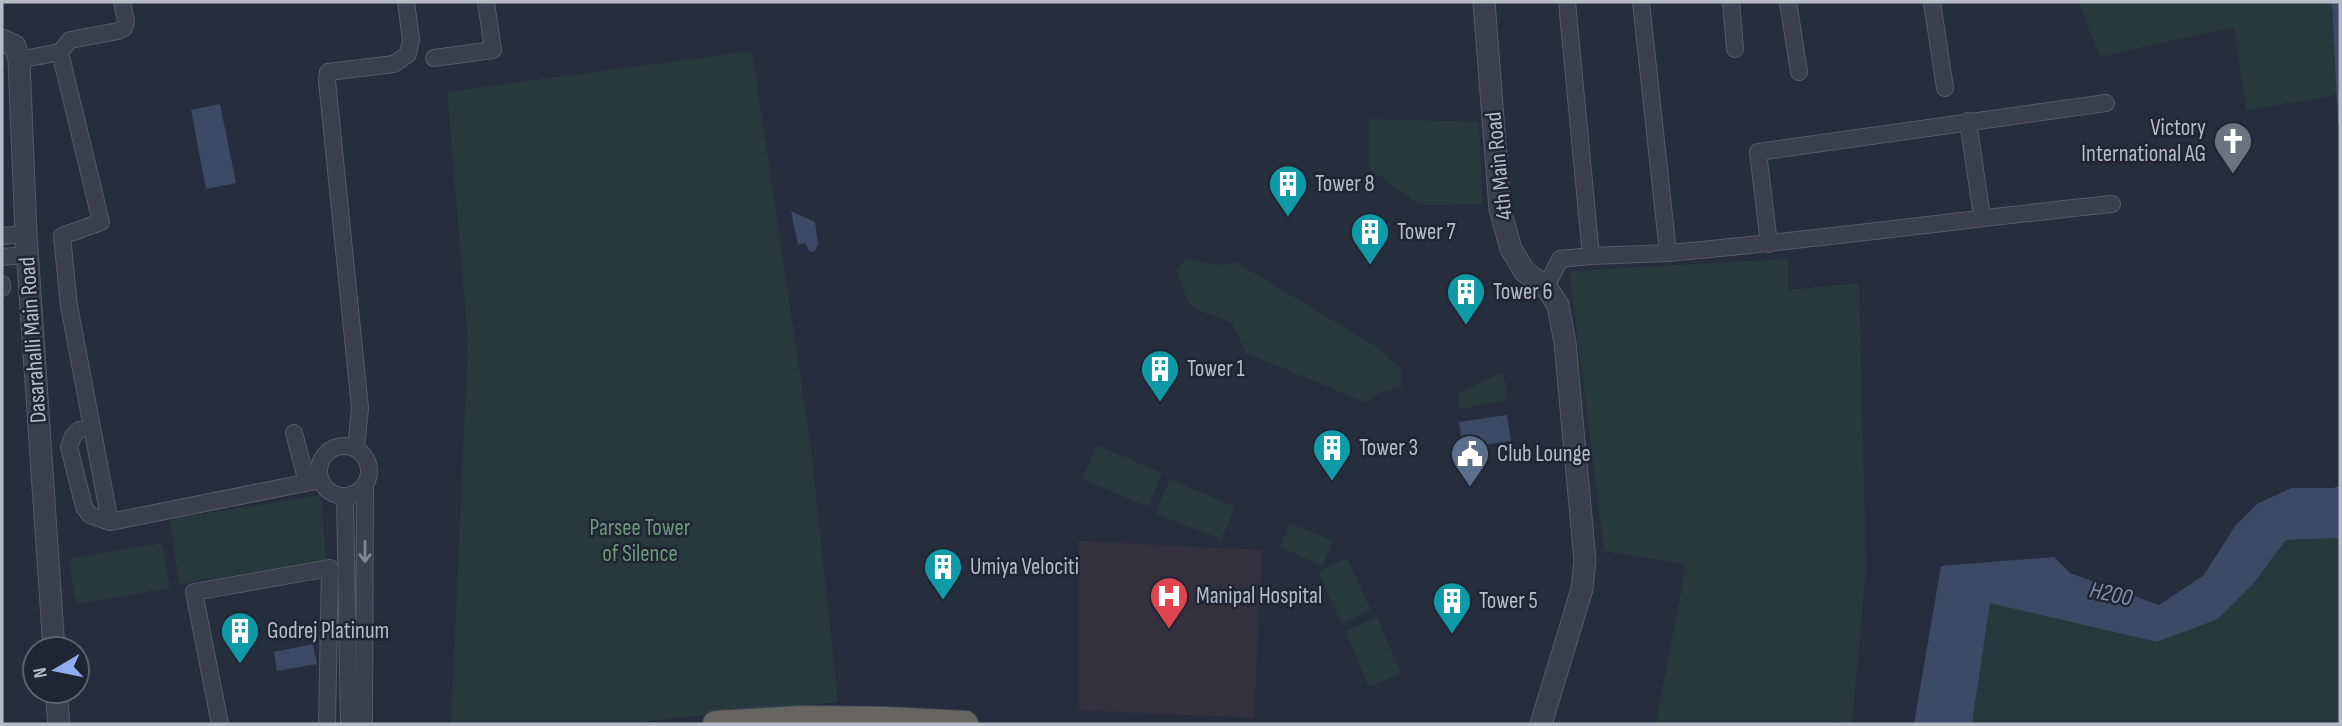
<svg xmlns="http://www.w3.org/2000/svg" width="2342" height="726" viewBox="0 0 2342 726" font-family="'Sofia Sans Condensed',sans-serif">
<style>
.medical{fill:#34313f}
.green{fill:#28393e}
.water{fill:#3c4a65}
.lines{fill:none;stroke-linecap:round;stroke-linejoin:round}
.minor-casing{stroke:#555b68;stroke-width:18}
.tertiary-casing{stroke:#555b68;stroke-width:23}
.trunk-casing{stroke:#424855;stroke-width:28}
.minor{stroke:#3a404d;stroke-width:16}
.tertiary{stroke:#3a404d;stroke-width:21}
.trunk{stroke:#666562;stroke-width:26}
.oneway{stroke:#7e8491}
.labels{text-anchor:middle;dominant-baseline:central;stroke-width:5;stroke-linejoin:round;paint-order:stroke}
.poi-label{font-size:23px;fill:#b6bbc8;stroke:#1f2532;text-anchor:start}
.street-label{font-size:23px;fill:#b6bbc8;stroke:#1f2532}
.park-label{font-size:23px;fill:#6e987c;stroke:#1f2532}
.water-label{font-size:24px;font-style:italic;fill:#7f8eae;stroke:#1f2532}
</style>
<rect width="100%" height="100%" fill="#262d3d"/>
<path class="medical" d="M1079,541L1262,550L1254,718L1079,710Z"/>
<path class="green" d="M2078,2H2332L2337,95L2246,110L2234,27L2100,57Z
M752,51L811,448L838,702L654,720L638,724H451L468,341L447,92Z
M1369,119L1479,122L1483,204L1419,205L1369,168Z
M1187,259L1219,265L1236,262L1380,349L1401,369L1402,387L1377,393L1367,403L1246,353L1232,323L1190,306L1176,270Z
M1788,259V290L1859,283L1866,569L1852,724L1831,721L1830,724H1656L1686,564L1604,551L1569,271Z
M1503,372L1508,400L1460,409L1457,394Z
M1097,445L1162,473L1148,507L1082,479Z
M1170,479L1235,507L1221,540L1155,513Z
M321,495L326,561L179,584L170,519Z
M1290,523L1333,541L1322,566L1280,547Z
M2340,538V724H1972L1990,602L2157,642L2253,584L2286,540Z
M162,543L170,588L76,604L69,559Z
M1347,558L1371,610L1342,624L1318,572Z
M1377,617L1401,673L1369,687L1345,631Z"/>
<path class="water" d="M2332,2H2340V129L2338,123Z
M220,104L236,183L206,189L191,110Z
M791,211L815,222L818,244L815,251L810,252L805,243L798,245Z
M1507,415L1511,441L1463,448L1459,422Z
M2340,485V538L2286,540L2253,584L2218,619L2157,642L1990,603L1972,724H1914L1941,566L2054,557L2070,573L2159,605L2204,575L2235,526L2257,504L2291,488H2334Z
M313,644L317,664L277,671L274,652Z"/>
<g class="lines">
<g class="minor-casing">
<path id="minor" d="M122,2L126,21L124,28L118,31L70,40L60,52L101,222L62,236L69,306L110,522L320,480
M1731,2L1735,49
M1788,2L1799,72
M1932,2L1945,88
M434,58L493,50L486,2
M19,60L60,52
M1968,121L1982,217
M2,236L26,234
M1769,244L1758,152L2106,103
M1668,253C1817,240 1964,219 2112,204
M1591,256L1668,253L1641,2
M2,257L27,255
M2,284V288
M1546,287L1560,259L1591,256L1567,2
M79,430L73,436L69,447L84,507L90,515L110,522
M294,433L307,482
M319 471a25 25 0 1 1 50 0a25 25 0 1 1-50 0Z
M356,448L360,408L327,81L328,72L394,64L408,54L411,40L406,2
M345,496L349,724
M220,724L194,592L330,568L327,724
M364,724L365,484"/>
</g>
<g class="tertiary-casing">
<path id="tertiary" d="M1484,2L1500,209L1511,249L1525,272L1546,287L1558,305L1565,343L1585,560L1582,589L1541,724
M2,40L15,46L19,60L26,234L54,649
M56,691L59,724"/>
</g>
<g class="trunk-casing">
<path id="trunk" d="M716,724L801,719L885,720L965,724"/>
</g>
<use href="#minor" class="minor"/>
<use href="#tertiary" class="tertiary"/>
<use href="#trunk" class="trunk"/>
</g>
<defs><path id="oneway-shaft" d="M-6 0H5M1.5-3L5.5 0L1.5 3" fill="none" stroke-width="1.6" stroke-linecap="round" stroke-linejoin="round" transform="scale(1.75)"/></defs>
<use class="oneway" href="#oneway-shaft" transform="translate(365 552) rotate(90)"/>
<defs>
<g id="church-pin" transform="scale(2.0125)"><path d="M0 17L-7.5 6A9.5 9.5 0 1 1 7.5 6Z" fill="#6b7280" stroke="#1f2532"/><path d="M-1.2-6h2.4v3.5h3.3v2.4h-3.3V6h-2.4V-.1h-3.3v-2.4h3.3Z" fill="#fff"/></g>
<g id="building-pin" transform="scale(2.0125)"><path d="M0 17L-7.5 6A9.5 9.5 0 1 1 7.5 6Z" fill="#0f9aa8" stroke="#1f2532"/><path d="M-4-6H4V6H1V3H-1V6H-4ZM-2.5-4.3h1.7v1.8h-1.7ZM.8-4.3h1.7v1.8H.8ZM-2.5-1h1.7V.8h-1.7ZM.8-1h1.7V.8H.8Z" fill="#fff"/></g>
<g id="civic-pin" transform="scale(2.0125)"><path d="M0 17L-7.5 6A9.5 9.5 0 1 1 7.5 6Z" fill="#5c6f8a" stroke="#1f2532"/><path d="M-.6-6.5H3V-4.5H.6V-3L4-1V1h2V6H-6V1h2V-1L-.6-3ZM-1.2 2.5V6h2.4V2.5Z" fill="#fff"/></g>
<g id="hospital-pin" transform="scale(2.0125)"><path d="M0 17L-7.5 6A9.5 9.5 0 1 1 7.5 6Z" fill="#e0444e" stroke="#1f2532"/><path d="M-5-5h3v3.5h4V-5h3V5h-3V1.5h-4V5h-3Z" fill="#fff"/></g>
</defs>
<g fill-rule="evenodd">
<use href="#church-pin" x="2233" y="141"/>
<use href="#building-pin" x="1288" y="184"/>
<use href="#building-pin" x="1370" y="232"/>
<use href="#building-pin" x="1466" y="292"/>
<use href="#building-pin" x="1160" y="369"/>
<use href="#building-pin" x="1332" y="448"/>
<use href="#civic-pin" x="1470" y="454"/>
<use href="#building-pin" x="943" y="567"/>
<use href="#hospital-pin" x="1169" y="596"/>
<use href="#building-pin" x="1452" y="601"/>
<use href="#building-pin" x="240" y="631"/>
</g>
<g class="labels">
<g class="poi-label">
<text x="2206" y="128" text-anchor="end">Victory<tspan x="2206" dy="26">International AG</tspan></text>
<text x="1315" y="184">Tower 8</text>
<text x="1397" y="232">Tower 7</text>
<text x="1493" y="292">Tower 6</text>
<text x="1187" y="369">Tower 1</text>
<text x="1359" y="448">Tower 3</text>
<text x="1497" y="454">Club Lounge</text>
<text x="970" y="567">Umiya Velociti</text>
<text x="1196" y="596">Manipal Hospital</text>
<text x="1479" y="601">Tower 5</text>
<text x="267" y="631">Godrej Platinum</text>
</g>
<g class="street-label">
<text transform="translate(1499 166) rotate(-96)">4th Main Road</text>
<text transform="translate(33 340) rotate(-94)">Dasarahalli Main Road</text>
</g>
<g class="park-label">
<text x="640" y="528">Parsee Tower<tspan x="640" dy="26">of Silence</tspan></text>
</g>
<g class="water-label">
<text transform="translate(2111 594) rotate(12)">H200</text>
</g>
</g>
<rect width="2342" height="726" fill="none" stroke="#b6bbc8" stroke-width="7"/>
<g transform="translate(56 670) rotate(260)"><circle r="33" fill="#1f2532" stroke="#5b616e" stroke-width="2"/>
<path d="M0-5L12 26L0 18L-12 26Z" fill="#91adf2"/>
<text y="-10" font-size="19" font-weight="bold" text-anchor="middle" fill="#b6bbc8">N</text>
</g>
</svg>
